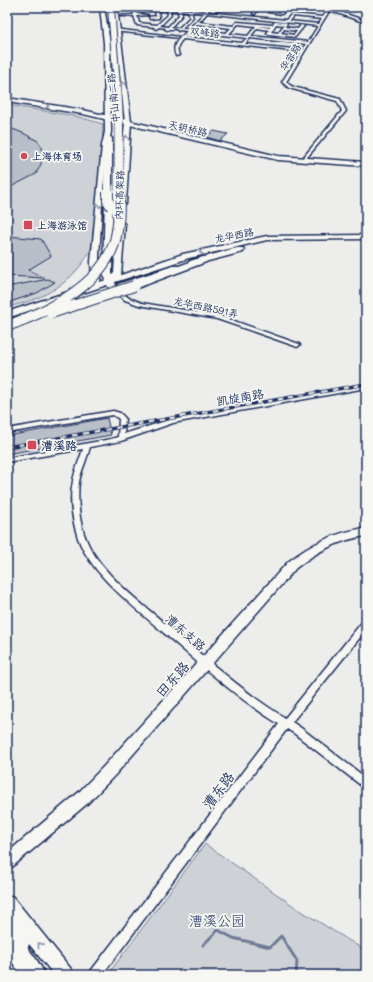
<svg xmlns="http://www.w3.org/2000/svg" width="373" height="982" viewBox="0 0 373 982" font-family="Mali,'LXGW WenKai TC',sans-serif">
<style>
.green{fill:#ced2d7;stroke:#74809a}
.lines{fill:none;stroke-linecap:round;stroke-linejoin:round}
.stream{stroke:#6e7a96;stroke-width:3}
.building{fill:#b9bfc8;stroke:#1b2f5e}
.street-casing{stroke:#1b2f5e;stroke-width:3}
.secondary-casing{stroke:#1b2f5e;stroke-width:3}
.primary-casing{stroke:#1b2f5e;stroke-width:3}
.highway-casing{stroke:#1b2f5e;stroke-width:3}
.street{fill:#f6f6f2;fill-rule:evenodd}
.secondary{fill:#f6f6f2;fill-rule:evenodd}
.primary{fill:#f6f6f2;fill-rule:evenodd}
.highway{fill:#f6f6f2;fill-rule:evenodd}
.rail-casing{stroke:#1b2f5e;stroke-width:3.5}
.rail{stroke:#f6f6f2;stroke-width:2;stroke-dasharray:5.5;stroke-linecap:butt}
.highway-bridge-far2-casing{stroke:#1b2f5e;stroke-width:8;stroke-linecap:butt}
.highway-bridge-far1-casing{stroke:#1b2f5e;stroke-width:9;stroke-linecap:butt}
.highway-bridge-casing{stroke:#1b2f5e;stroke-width:12;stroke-linecap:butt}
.highway-bridge-far2{stroke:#f6f6f2;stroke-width:6}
.highway-bridge-far1{stroke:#f6f6f2;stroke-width:8}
.highway-bridge{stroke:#f6f6f2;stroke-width:10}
.oneway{stroke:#8892a8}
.poi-dot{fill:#d1495b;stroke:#f6f6f2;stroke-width:1.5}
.labels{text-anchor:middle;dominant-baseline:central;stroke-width:3.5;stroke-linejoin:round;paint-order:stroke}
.far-street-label{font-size:10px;fill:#1b2f5e;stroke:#f6f6f2}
.far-poi-label{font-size:10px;font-weight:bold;fill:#1b2f5e;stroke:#f6f6f2;text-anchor:start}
.street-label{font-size:12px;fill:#1b2f5e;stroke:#f6f6f2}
.poi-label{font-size:12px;font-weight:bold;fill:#1b2f5e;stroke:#f6f6f2;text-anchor:start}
.near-street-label{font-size:14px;fill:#1b2f5e;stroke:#f6f6f2}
.near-park-label{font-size:14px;fill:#48587c;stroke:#f6f6f2}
</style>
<rect width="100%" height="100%" fill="#edeeec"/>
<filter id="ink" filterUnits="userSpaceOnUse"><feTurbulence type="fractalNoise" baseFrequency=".025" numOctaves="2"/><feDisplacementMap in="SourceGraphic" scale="8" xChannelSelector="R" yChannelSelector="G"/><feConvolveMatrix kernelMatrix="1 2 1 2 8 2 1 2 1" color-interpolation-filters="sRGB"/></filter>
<g filter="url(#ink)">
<path class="green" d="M7,105L75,116L103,124L101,173L91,249C74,283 43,300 7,307Z
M205,844L295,907L366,951V975H111L112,969Z"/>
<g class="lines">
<path class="stream" d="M203,945L218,930L233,938L270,947L281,936L297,961L296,975"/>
</g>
<path class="building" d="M7,127L23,133L38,141L42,147L43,155L41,164L36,174L7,189V172L11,168L12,163L7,157Z
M214,131L228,134L220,141L206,137Z
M7,236L41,239L51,256L28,270L45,278L7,276Z
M48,279L55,282L37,293L7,303V287Z
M107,418L111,435L7,454V436Z"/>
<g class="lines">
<g class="street-casing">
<path id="street" d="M132,7H134L135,8H167V7H169L170,8H177L178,7L180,9L205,11L208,7H210L208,12L286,20L292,14L323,17L329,8H331L286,82L291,86L297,88L340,99L346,111L304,161H302V159L342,111L337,101L289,88L282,82L301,52L183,39C178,44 176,48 179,55L176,56C173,48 174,44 180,38L104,30L105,28L181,37L187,31L180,30L178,31L177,29H169L167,30L165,29L166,28L159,27L156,29L154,28L155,27L137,25L134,16H115L134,15ZM135,10H155L156,16L149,17L150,19L159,18L158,10H167L168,15L157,25L139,23L137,16L148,15L137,14ZM170,10H177L179,15L168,27L160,26L171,15ZM181,10L188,11L190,17L179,28L171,27L182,15ZM191,12L204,13L189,29L182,28L193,17ZM207,13L318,26L308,42L251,36L257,28L269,30L267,33L269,34L295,37L304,26L301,25L298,29L285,27L287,23L275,22L272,25L237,22L233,26L199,22ZM293,16L322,19L319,24L289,21ZM197,24L231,28L226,33L192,29ZM238,24L256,26L248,36L229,34ZM276,24L284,25L278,33L271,32ZM258,26H259L271,27L270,28ZM284,29L297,31L294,35L281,33ZM190,31L247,38L242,43L185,37ZM250,38L306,44L303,50L245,44Z
M234,7L244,8L248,7L244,10Z
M257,7H259L255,14H253Z
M270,7H272L271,10L281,12L285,7H287L282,14L268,12Z
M115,288L129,298L142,303L220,316L299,344L300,345L297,347L295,346L217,319L139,305L125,300L113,291L112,290Z
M366,384V388L173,423L121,441L90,447C87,459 81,471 79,482C77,500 79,522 86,539C99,572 141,603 168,626C205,658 243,692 285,718L363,621L366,620V630L292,722L301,728L366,778V789L363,787L295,734L287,729L102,975H89L91,971L279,724C238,699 202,666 165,634C136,608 91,575 78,538C72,520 69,499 73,481C75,470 80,459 83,449L7,462V458L111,439L118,437L119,419L113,415L7,433V429L113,411L120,413L125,418L124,434L172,419Z"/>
</g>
<g class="secondary-casing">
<path id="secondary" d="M320,7H326L366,21V23Z
M7,98L83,110L278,156L366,162V166L278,160L83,114L7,102Z
M366,528V536C339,540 317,551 296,568L115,775L88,803L12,867L7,869V853L78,793L105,765L288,562C312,543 336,532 366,528Z"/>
</g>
<g class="primary-casing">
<path id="primary" d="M100,7H104L110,43L111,132C102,173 102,216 99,257C99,265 101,274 100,282L106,280L103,273L105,196L109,194L113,196L112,275L114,273L117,224L121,222L125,224L121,275L183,254L267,236L366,235V239L267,240L189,258L115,282L116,286L115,288H109L107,285L7,318V312L95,283L92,281L91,262L102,145L105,132L104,43Z
M113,7H117L131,122L126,203L122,205L118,203L125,122Z
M237,248H243L244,250L243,252L193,265L189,263L190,261Z
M173,266H179L180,268L179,270L124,288H121L117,286L118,284Z
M7,895L13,897L71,969L74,975H54L29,944L27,950L21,953C5,946 7,932 7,918H9L7,916Z"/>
</g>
<g class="highway-casing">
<path id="highway" d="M105,136H108L112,138V184L108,186L104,184Z
M203,257L206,258L208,260L206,262L137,288H131L129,286L131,284Z
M7,930C20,935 40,962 45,975H22L7,956Z"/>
</g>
<use href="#street" class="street"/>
<use href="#secondary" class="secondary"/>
<use href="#primary" class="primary"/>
<use href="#highway" class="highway"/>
<g class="rail-casing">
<path id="rail" d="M7,447L366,384"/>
</g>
<use href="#rail" class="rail"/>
<g class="highway-bridge-far2-casing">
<path id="highway-bridge-far2" d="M111,7L117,86"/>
</g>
<g class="highway-bridge-far1-casing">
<path id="highway-bridge-far1" d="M117,85L119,121V193
M108,184V193"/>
</g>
<g class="highway-bridge-casing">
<path id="highway-bridge" d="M108,192V201L112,207
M51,313L134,286
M7,326C46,312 99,287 114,244C119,228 119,210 119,192"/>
</g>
<use href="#highway-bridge-far2" class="highway-bridge-far2"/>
<use href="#highway-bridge-far1" class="highway-bridge-far1"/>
<use href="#highway-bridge" class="highway-bridge"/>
</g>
<defs><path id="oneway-chevron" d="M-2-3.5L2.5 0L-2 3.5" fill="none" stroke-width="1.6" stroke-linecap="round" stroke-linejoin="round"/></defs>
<g class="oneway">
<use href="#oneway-chevron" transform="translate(123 84) rotate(-97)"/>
<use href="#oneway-chevron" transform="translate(46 106) rotate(9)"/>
<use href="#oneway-chevron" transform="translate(126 138) rotate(-86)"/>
<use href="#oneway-chevron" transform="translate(100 205) rotate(97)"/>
<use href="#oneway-chevron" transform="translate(202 252) rotate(166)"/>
<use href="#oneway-chevron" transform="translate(40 945) rotate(-129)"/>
</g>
</g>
<g class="poi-dot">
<circle cx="24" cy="156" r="4"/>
<rect x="23" y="220" width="10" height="10" rx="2"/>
<rect x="27" y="440" width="10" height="10" rx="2"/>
</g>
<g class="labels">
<g class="far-street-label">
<text transform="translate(205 32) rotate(7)">双峰路</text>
<text transform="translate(290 57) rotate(-56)">华容路</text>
<text transform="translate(113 98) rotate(-96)">中山南二路</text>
<text transform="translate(188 128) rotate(13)">天钥桥路</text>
<text transform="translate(119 195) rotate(-88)">内环高架路</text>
<text transform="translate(234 235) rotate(-11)">龙华西路</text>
<text transform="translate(206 307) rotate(12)">龙华西路591弄</text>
</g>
<g class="far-poi-label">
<text x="32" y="156">上海体育场</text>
<text x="37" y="225">上海游泳馆</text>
</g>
<g class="street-label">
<text transform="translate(240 397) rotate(-10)">凯旋南路</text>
<text transform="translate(186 632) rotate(41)">漕东支路</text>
</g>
<g class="poi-label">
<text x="41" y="445">漕溪路</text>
</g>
<g class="near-street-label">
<text transform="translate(172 679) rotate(-48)">田东路</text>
<text transform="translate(218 790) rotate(-53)">漕东路</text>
</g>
<g class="near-park-label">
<text x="217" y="920">漕溪公园</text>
</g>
</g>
<rect width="373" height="982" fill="none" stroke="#f6f6f2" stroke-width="24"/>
<rect x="12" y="12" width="349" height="958" fill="none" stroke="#1b2f5e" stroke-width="1.5" filter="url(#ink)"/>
</svg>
